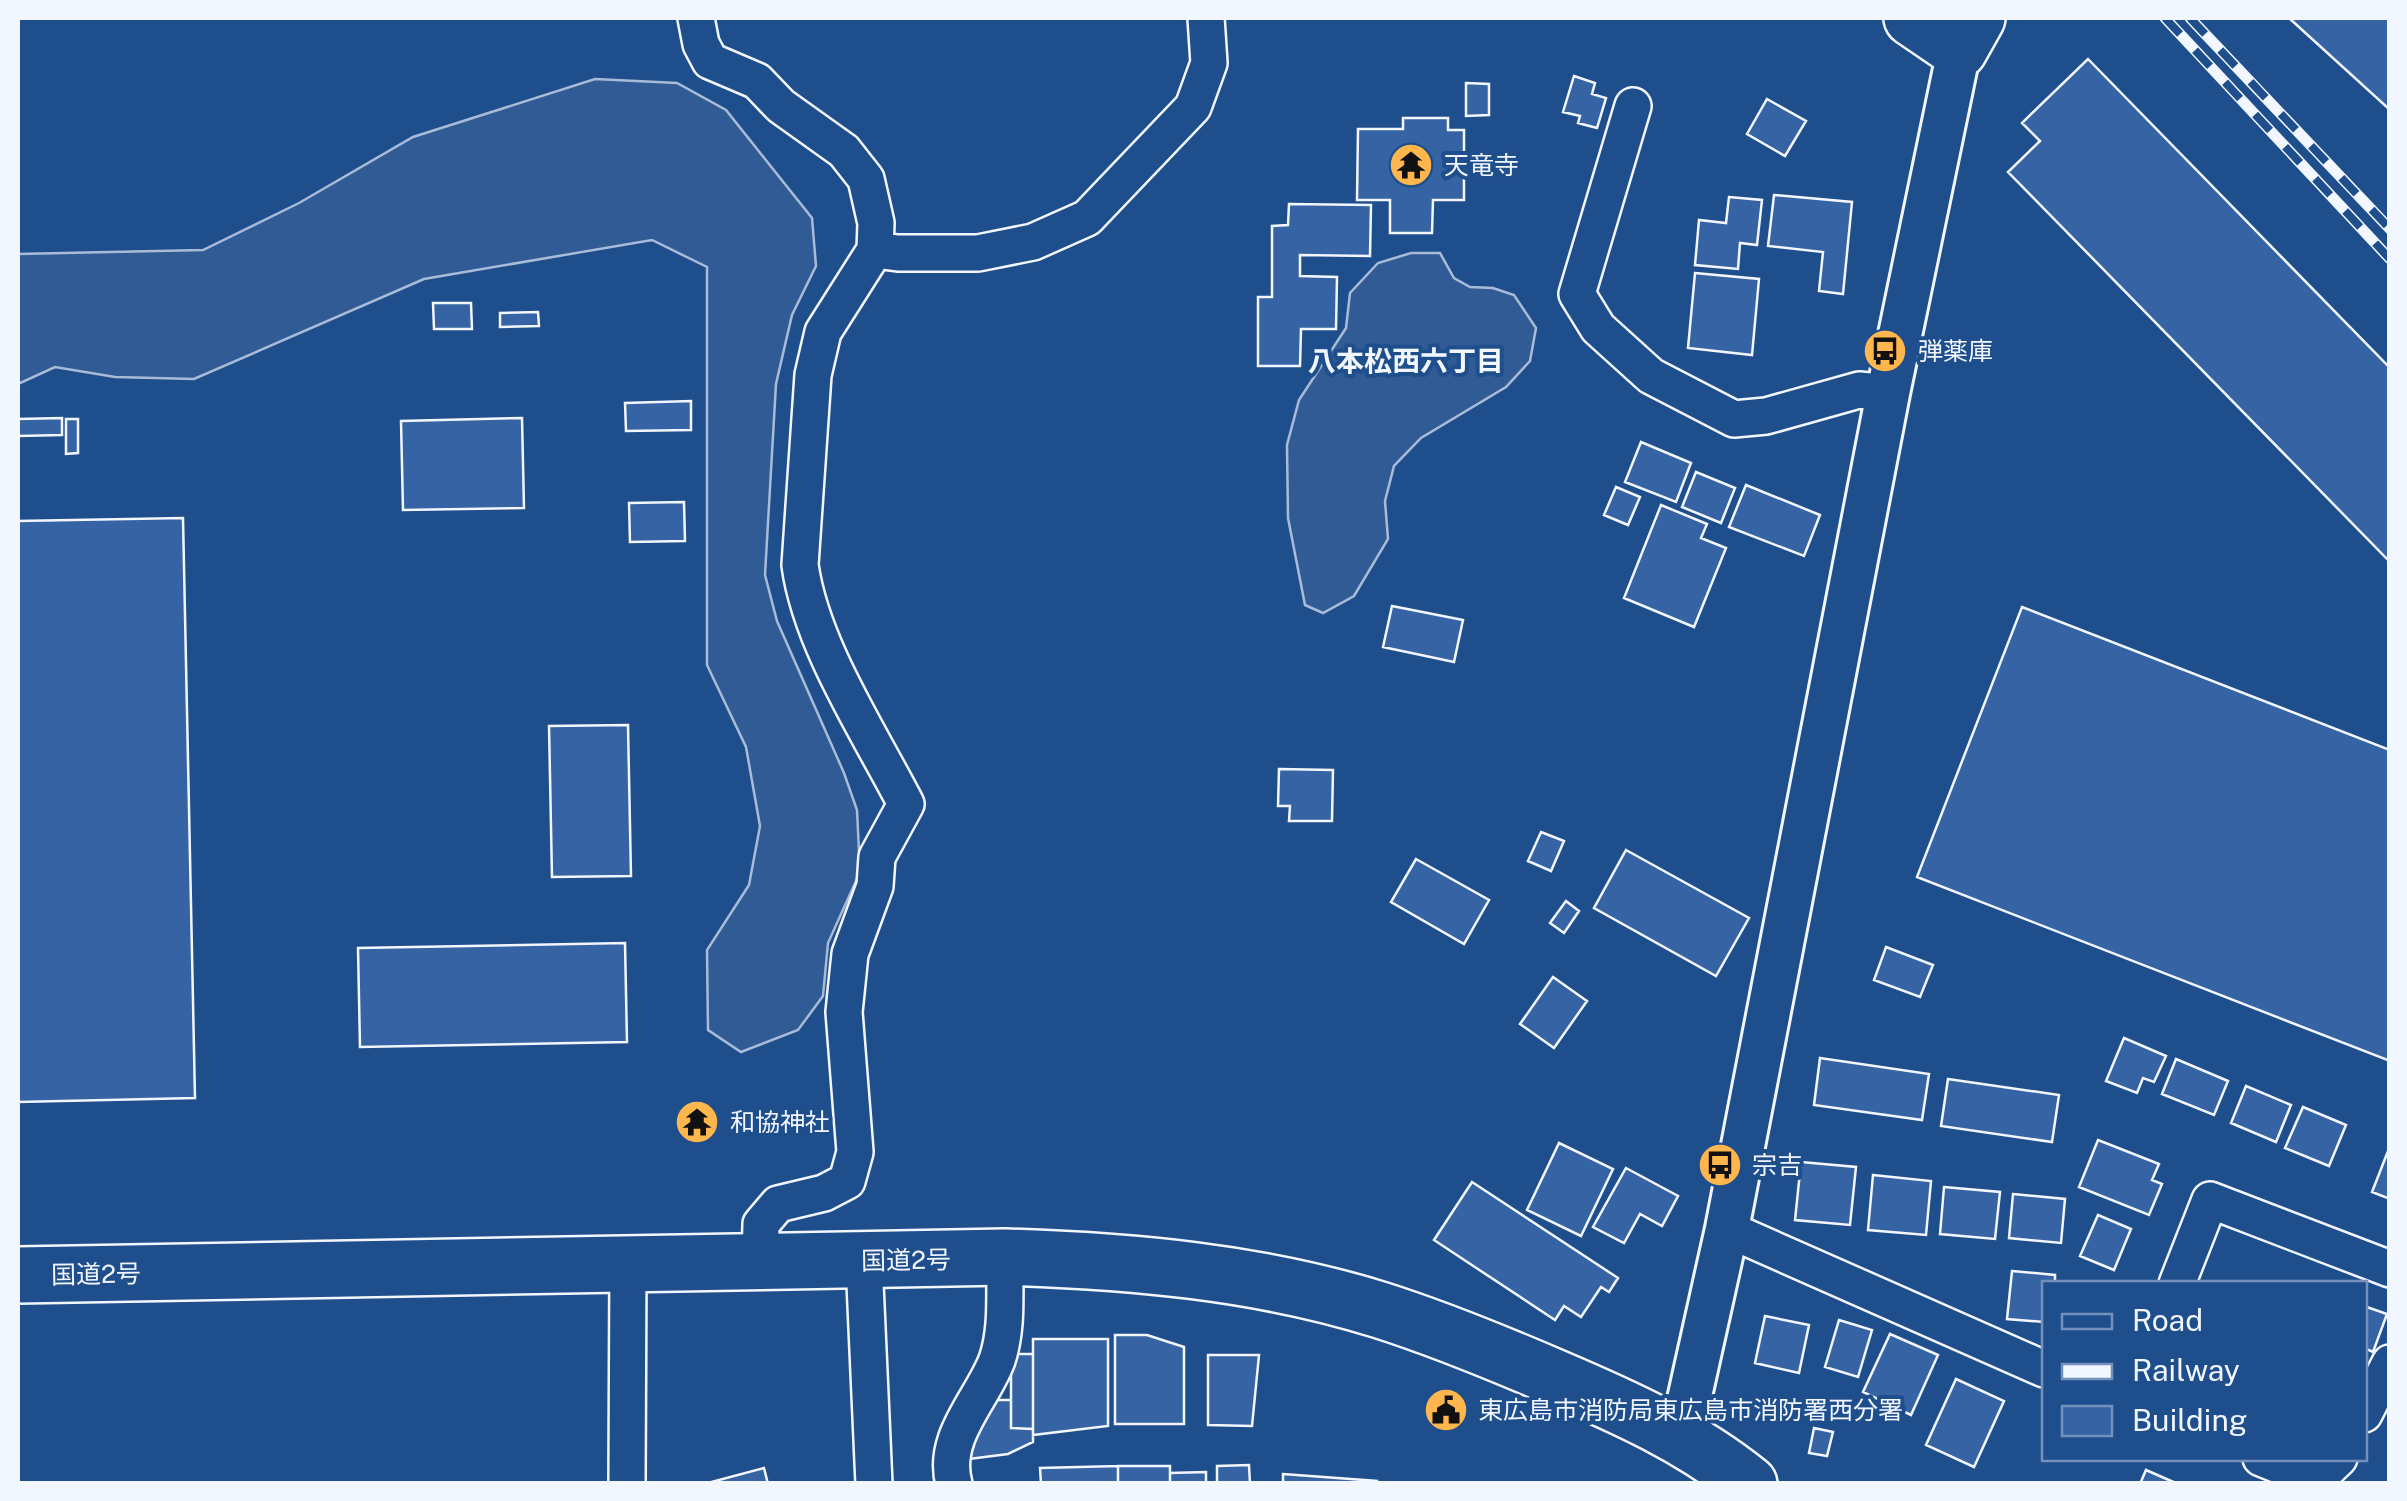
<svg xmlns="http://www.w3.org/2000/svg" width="2407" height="1501" viewBox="0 0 2407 1501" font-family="'Public Sans','Noto Sans JP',sans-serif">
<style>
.built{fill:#305b95;stroke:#a8bbd7;stroke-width:2.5}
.building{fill:#3563a3;stroke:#f2f6ff;stroke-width:2.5}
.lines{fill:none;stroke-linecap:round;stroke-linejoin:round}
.minor-casing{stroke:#f2f6ff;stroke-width:40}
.tertiary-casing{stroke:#f2f6ff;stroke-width:48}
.primary-casing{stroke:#f2f6ff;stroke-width:60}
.trunk-casing{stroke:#f2f6ff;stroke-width:60}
.minor{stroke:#1f4e8c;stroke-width:35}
.tertiary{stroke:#1f4e8c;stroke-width:42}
.primary{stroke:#1f4e8c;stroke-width:55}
.trunk{stroke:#1f4e8c;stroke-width:55}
.rail-casing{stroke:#f2f6ff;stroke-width:11}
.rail{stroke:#1f4e8c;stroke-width:8;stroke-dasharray:22;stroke-linecap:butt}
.labels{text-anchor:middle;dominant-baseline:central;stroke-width:8;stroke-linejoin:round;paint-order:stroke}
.poi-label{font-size:25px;fill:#f2f6ff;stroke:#1f4e8c;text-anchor:start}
.street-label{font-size:25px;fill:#f2f6ff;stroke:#1f4e8c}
.neighbourhood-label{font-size:28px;font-weight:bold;fill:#f2f6ff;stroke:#1f4e8c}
</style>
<rect width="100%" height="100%" fill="#1f4e8c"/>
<path class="built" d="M595,79L677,83L726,110L812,218L816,266L792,315L776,384L765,575L777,621L844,773L857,810L860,872L828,943L823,996L798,1030L741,1052L708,1030L707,950L749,885L760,826L746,747L707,665V267L652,240L424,279L194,379L115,377L55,367L18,384V254L203,250L299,203L413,137Z
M1411,253H1440L1454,278L1470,287L1493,288L1514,295L1536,328L1530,361L1506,387L1421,438L1394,466L1385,501L1388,539L1354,596L1323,613L1305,605L1288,518L1287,445L1299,400L1346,328L1350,293L1378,263Z"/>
<path class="building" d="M2289,18H2390V110Z
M2088,59L2390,368V562L2008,172L2040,141L2022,123Z
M1574,76L1595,83L1592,94L1606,98L1597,128L1578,123L1580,116L1563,112Z
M1466,83L1489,84V115L1466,116Z
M1767,99L1806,121L1785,156L1747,134Z
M1403,118H1448V130H1464V200H1433L1432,233H1390V200H1357L1358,129H1403Z
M1774,195L1852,202L1843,294L1819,291L1823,252L1768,246Z
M1729,197L1762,200L1757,245L1740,243L1738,269L1695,265L1699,220L1726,223Z
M1289,204L1371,205L1370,256L1300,255V276L1337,277L1336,329H1301L1300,366H1258V297H1272V226L1288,225Z
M1695,273L1759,279L1752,355L1688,348Z
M433,303H471L472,329H434Z
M538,312L539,326L500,327V313Z
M691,401V430L626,431L625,403Z
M62,418V435L18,436V419Z
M522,418L524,508L403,510L401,421Z
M66,419H78V453L66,454Z
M1641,442L1691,463L1676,502L1625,482Z
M1696,472L1735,488L1721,523L1682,507Z
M1746,485L1820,515L1804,556L1729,527Z
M1616,487L1640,497L1628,525L1604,515Z
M684,502L685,541L630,542L629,503Z
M1661,505L1707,524L1701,538L1726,548L1694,627L1624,598Z
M183,518L195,1098L18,1102V521Z
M1392,606L1463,620L1454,662L1383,647Z
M2022,607L2390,750V1061L1917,877Z
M628,725L631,876L552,877L549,726Z
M1279,769L1333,770L1332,821H1289L1290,806H1278Z
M1541,832L1564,841L1551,871L1528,861Z
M1626,850L1749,918L1716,976L1594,908Z
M1416,859L1489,900L1464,944L1391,902Z
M1566,901L1579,911L1564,933L1550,923Z
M625,943L627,1042L360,1047L358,948Z
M1886,947L1933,965L1920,997L1874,980Z
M1553,977L1587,1001L1554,1048L1520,1024Z
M2124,1038L2166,1056L2154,1082L2143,1078L2137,1093L2106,1081Z
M1820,1058L1929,1074L1922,1120L1814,1105Z
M2176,1059L2228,1081L2214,1115L2162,1094Z
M1948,1079L2059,1095L2052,1142L1941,1126Z
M2246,1086L2291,1105L2276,1142L2231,1123Z
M2303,1107L2346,1125L2329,1166L2285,1148Z
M2098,1140L2159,1164L2152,1180L2162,1184L2149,1215L2079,1187Z
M1559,1143L1613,1169L1581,1236L1527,1210Z
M2390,1146V1199L2372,1192Z
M1801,1162L1856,1167L1850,1225L1795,1220Z
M1626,1168L1678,1196L1662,1226L1640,1214L1624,1243L1593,1227Z
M1873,1175L1931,1181L1926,1235L1868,1230Z
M1472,1182L1618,1278L1609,1292L1601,1287L1581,1317L1564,1306L1555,1320L1434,1240Z
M1944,1187L2000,1192L1995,1239L1940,1234Z
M2013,1194L2065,1199L2061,1243L2009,1238Z
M2098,1215L2131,1229L2114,1270L2080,1256Z
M2012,1271L2055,1275V1284H2044V1322L2007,1319Z
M2364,1306L2387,1314L2373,1352L2364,1348Z
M1765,1316L1809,1325L1799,1373L1755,1363Z
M1839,1320L1872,1330L1858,1377L1825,1367Z
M1890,1334L1938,1355L1911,1415L1863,1392Z
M1115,1335H1147L1184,1347V1424H1115Z
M1033,1339H1108V1426L1033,1435Z
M1011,1354H1033V1429L1011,1428Z
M1208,1355H1259L1252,1426L1208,1425Z
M1956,1379L2004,1401L1974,1467L1926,1445Z
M989,1400H1011V1428L1033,1429V1442L1008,1454L969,1459Z
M1814,1428L1833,1432L1827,1456L1809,1453Z
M1249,1465L1250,1484H1217V1466Z
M1118,1466V1484H1041L1040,1468Z
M1118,1466H1170V1484H1118Z
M764,1468L768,1484H704Z
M2146,1470L2178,1484H2140Z
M1206,1472V1484H1170V1473Z
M1283,1474L1377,1481V1484H1283Z"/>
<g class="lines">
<g class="minor-casing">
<path id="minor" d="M696,18L701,44L710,61L757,81L781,106L844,151L866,179L876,223L875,250L823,332L813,375L800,565C811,645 869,732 906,804L877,857L875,886L850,954L844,1012L855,1152L847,1181L824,1193L778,1204L761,1224L760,1263
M1633,106L1577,294L1598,328L1651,376L1734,419L1766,416L1859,390L1888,393
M875,250L898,253H978L1033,242L1087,218L1193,107L1209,63L1206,18
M1727,1229L2044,1369
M864,1261L874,1484
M2177,1284L2210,1200L2390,1269
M2364,1414L2390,1363
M2261,1458L2316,1480L2339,1458
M627,1484L628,1264
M954,1484C941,1437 982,1400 997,1360C1008,1328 1004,1291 1005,1257"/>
</g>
<g class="tertiary-casing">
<path id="tertiary" d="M1681,1436L1727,1229L1888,393L1959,50"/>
</g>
<g class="primary-casing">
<path id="primary" d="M1912,18L1959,50L1977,18"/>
</g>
<g class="trunk-casing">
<path id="trunk" d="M18,1275L1005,1257C1131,1261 1259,1272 1380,1310C1440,1329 1498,1353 1556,1378C1624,1407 1691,1437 1749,1484"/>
</g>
<use href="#minor" class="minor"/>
<use href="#tertiary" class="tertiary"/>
<use href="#primary" class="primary"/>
<use href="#trunk" class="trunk"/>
<g class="rail-casing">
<path id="rail" d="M2165,18L2390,259
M2190,18L2390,229"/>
</g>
<use href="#rail" class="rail"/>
</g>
<defs>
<g id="temple-disc" transform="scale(2.25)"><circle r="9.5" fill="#ffb74d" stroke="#1f4e8c"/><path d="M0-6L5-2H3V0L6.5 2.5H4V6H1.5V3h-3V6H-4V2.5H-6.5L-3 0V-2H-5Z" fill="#111"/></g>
<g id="bus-disc" transform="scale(2.25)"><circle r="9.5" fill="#ffb74d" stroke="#1f4e8c"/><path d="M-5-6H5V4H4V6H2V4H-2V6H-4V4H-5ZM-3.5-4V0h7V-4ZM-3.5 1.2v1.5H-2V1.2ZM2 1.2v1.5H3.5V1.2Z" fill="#111"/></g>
<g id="civic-disc" transform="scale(2.25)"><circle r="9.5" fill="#ffb74d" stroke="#1f4e8c"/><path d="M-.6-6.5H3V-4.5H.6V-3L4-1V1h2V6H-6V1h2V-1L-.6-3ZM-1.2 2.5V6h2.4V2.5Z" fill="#111"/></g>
</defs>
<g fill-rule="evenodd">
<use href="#temple-disc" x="1411" y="165"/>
<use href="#bus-disc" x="1885" y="351"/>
<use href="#temple-disc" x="697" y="1122"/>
<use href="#bus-disc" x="1720" y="1165"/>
<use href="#civic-disc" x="1446" y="1410"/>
</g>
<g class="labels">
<g class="poi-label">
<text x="1444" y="165">天竜寺</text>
<text x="1918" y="351">弾薬庫</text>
<text x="730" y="1122">和協神社</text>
<text x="1752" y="1165">宗吉</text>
<text x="1478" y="1410">東広島市消防局東広島市消防署西分署</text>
</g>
<g class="street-label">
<text transform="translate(906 1260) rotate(-1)">国道2号</text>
<text transform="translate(96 1274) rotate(-1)">国道2号</text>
</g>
<g class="neighbourhood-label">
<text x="1406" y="360">八本松西六丁目</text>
</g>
</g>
<rect width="2407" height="1501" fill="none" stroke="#f2f6ff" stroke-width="40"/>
<rect x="2042" y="1281" width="325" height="180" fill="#1f4e8c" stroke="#7391ba" stroke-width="2.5"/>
<rect x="2062" y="1314" width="50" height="15" fill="#1f4e8c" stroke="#7391ba" stroke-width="2.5"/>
<text x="2132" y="1331" font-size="30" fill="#f2f6ff">Road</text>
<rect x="2062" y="1364" width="50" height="15" fill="#f2f6ff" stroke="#7391ba" stroke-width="2.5"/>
<text x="2132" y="1381" font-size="30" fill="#f2f6ff">Railway</text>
<rect x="2062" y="1406" width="50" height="30" fill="#3563a3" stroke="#7391ba" stroke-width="2.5"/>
<text x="2132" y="1431" font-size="30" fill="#f2f6ff">Building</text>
</svg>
